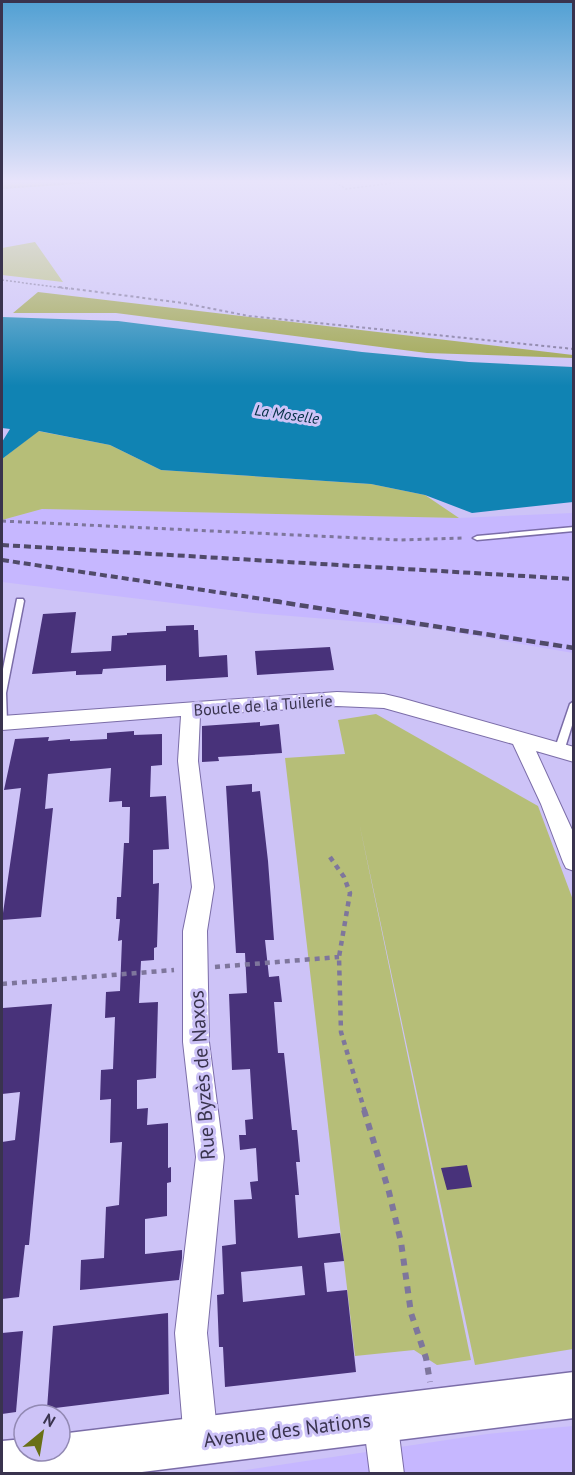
<svg xmlns="http://www.w3.org/2000/svg" width="575" height="1475" viewBox="0 0 575 1475" font-family="'PT Sans',sans-serif">
<style>
.built{fill:#c6b7ff}
.green{fill:#b6be78}
.forest{fill:#9da549}
.water{fill:#1083b3}
.building{fill:#48327a;fill-rule:evenodd}
.lines{fill:none;stroke-linecap:round;stroke-linejoin:round}
.service-casing{stroke:#7b6da8;stroke-width:3}
.minor-casing{stroke:#7b6da8;stroke-width:2}
.secondary-casing{stroke:#7b6da8;stroke-width:3}
.path-far4{stroke:#7e769c;stroke-width:1.5;stroke-dasharray:2 2;stroke-linecap:butt}
.path-far3{stroke:#7e769c;stroke-width:2;stroke-dasharray:3 3;stroke-linecap:butt}
.path-far2{stroke:#7e769c;stroke-width:3;stroke-dasharray:4 4;stroke-linecap:butt}
.path-far1{stroke:#7e769c;stroke-width:4.5;stroke-dasharray:5 5;stroke-linecap:butt}
.path{stroke:#7e769c;stroke-width:6;stroke-dasharray:7 7;stroke-linecap:butt}
.service{fill:#fff;fill-rule:evenodd}
.minor{fill:#fff;fill-rule:evenodd}
.secondary{fill:#fff;fill-rule:evenodd}
.rail-far1{stroke:#504a69;stroke-width:4;stroke-dasharray:7 4;stroke-linecap:butt}
.rail{stroke:#504a69;stroke-width:4.5;stroke-dasharray:9 4.5;stroke-linecap:butt}
.labels{text-anchor:middle;dominant-baseline:central;stroke-width:6;stroke-linejoin:round;paint-order:stroke}
.far-water-label{font-size:15px;font-style:italic;fill:#022f44;stroke:#cdc3f7}
.street-label{font-size:16px;fill:#39334e;stroke:#cdc3f7}
.near-street-label{font-size:20px;fill:#39334e;stroke:#cdc3f7}
</style>
<rect width="100%" height="100%" fill="#cdc3f7"/>
<path class="built" d="M42,509L459,518L573,513V653L424,627L254,613L2,582V520Z
M573,1426V1473L219,1474L487,1434Z"/>
<path class="green" d="M2,180H138L2,189Z
M35,242L63,282L2,275V248Z
M38,431L110,445L161,470L371,484L425,495L459,518L42,509L2,520V459Z
M376,714L538,806L573,900V1349L475,1365L359,822L471,1360L437,1365L414,1350L355,1356L285,758L345,754L338,720Z"/>
<path class="forest" d="M38,292L573,355V358L427,353L116,313H13Z"/>
<path class="water" d="M2,317L118,321L362,352L469,362L573,367V502L472,513L425,495L371,484L161,470L110,445L39,431L2,459V442L10,429L2,428Z"/>
<path class="building" d="M76,612L71,653L111,651L112,636L127,635V633L166,631V626L194,625V630H198L199,657L227,655L228,677L166,681V665L103,669L102,674L76,675V671L32,674L43,614Z
M330,647L334,670L257,675L255,651Z
M260,722V726L279,724L282,753L218,757L219,761L202,762V726Z
M134,731V735L162,734V765L151,766L150,797L166,796L169,849L153,850V884L159,883L157,947L154,948V960L141,961L139,1003L158,1002L156,1078L137,1080V1109L148,1108L147,1125L168,1123V1168L171,1167V1182L167,1183V1216L145,1219V1254L182,1250V1258L179,1280L80,1290L81,1260L104,1258L106,1207L119,1205L122,1142L110,1143L111,1099L100,1100L101,1070L113,1069L115,1017L105,1018L106,992L120,991L122,940L118,941L120,919H116L117,897H121L124,843H129L130,807H122V801L109,802L111,768L48,774L45,809L53,808L41,917L2,920L21,788L4,790L15,739L49,737L48,741L70,739V741L107,739V733Z
M252,784V792L260,791L268,861L274,940H265L269,977L279,976L282,1002H274L278,1053H284L292,1130H297L300,1162H296L299,1195H295L298,1238L340,1233L344,1261L324,1263L327,1292L347,1290L356,1372L225,1387L223,1347H219L217,1295L224,1294L222,1246L236,1244L234,1200L252,1199L250,1182L258,1181L256,1148L240,1150L239,1135H246L245,1120L253,1119L250,1069L232,1070L229,994L247,993L245,953H236L226,786ZM302,1266L305,1295L243,1302L241,1272Z
M52,1004L29,1245H25L19,1297L2,1299V1142L15,1140L20,1092L2,1094V1014L3,1008Z
M467,1165L472,1187L447,1190L441,1168Z
M168,1313L169,1394L47,1409L53,1326Z
M23,1331L16,1412L2,1414V1333Z"/>
<g class="lines">
<g class="service-casing">
<path id="service" d="M574,527V531L477,540L473,538L477,536Z
M17,599H23L24,601L6,693L7,722L3,725H2V674Z
M574,701V719L564,751L562,753H556L554,751L570,704Z"/>
</g>
<g class="minor-casing">
<path id="minor" d="M337,692L384,694L401,698L574,747V762L536,751L574,834V871L566,868L563,862L541,804L513,744L384,708L337,706L200,715L198,761L214,887L207,931L209,1042L224,1157L207,1333L218,1441L213,1453L201,1458L189,1453L184,1441L175,1333L196,1157L183,1042V931L192,887L178,761L181,716L2,730V716Z
M380,1402L392,1407L397,1419L404,1474H370L363,1419L368,1407Z"/>
</g>
<g class="secondary-casing">
<path id="secondary" d="M574,1372V1418L126,1474H2V1441L24,1439V1451H60V1434Z"/>
</g>
<path class="path-far4" d="M332,180L346,189L415,180
M2,188L119,180
M2,280L70,289"/>
<path class="path-far3" d="M59,287L183,303L249,316L574,349"/>
<path class="path-far2" d="M2,521L401,540L465,538"/>
<path class="path-far1" d="M330,857L344,877L350,893L339,957L341,1032L365,1112
M215,967L339,957
M2,984L174,970"/>
<path class="path" d="M364,1110L389,1192L401,1242L411,1313L426,1358L430,1382"/>
<use href="#service" class="service"/>
<use href="#minor" class="minor"/>
<use href="#secondary" class="secondary"/>
<path class="rail-far1" d="M2,545L574,579
M2,560L283,602"/>
<path class="rail" d="M273,601L574,648"/>
</g>
<linearGradient id="sky" x2="0" y2="1"><stop stop-color="#51a0d3"/><stop offset="0.47" stop-color="#e8e4fb"/><stop offset="1" stop-color="#e8e4fb" stop-opacity="0"/></linearGradient>
<rect width="575" height="386" fill="url(#sky)"/>
<g class="labels">
<g class="far-water-label">
<text transform="translate(287 414) rotate(8)">La Moselle</text>
</g>
<g class="street-label">
<text transform="translate(263 705) rotate(-4)">Boucle de la Tuilerie</text>
</g>
<g class="near-street-label">
<text transform="translate(202 1075) rotate(-94)">Rue Byzès de Naxos</text>
<text transform="translate(287 1430) rotate(-7)">Avenue des Nations</text>
</g>
</g>
<rect width="575" height="1475" fill="none" stroke="#39334e" stroke-width="6"/>
<g transform="translate(42 1433) rotate(30)"><circle r="28" fill="#cdc3f7" stroke="#9289b3" stroke-width="1.5"/>
<path d="M0-4.5L10 22L0 15L-10 22Z" fill="#697016"/>
<text y="-9" font-size="16" font-weight="bold" text-anchor="middle" fill="#39334e">N</text>
</g>
</svg>
